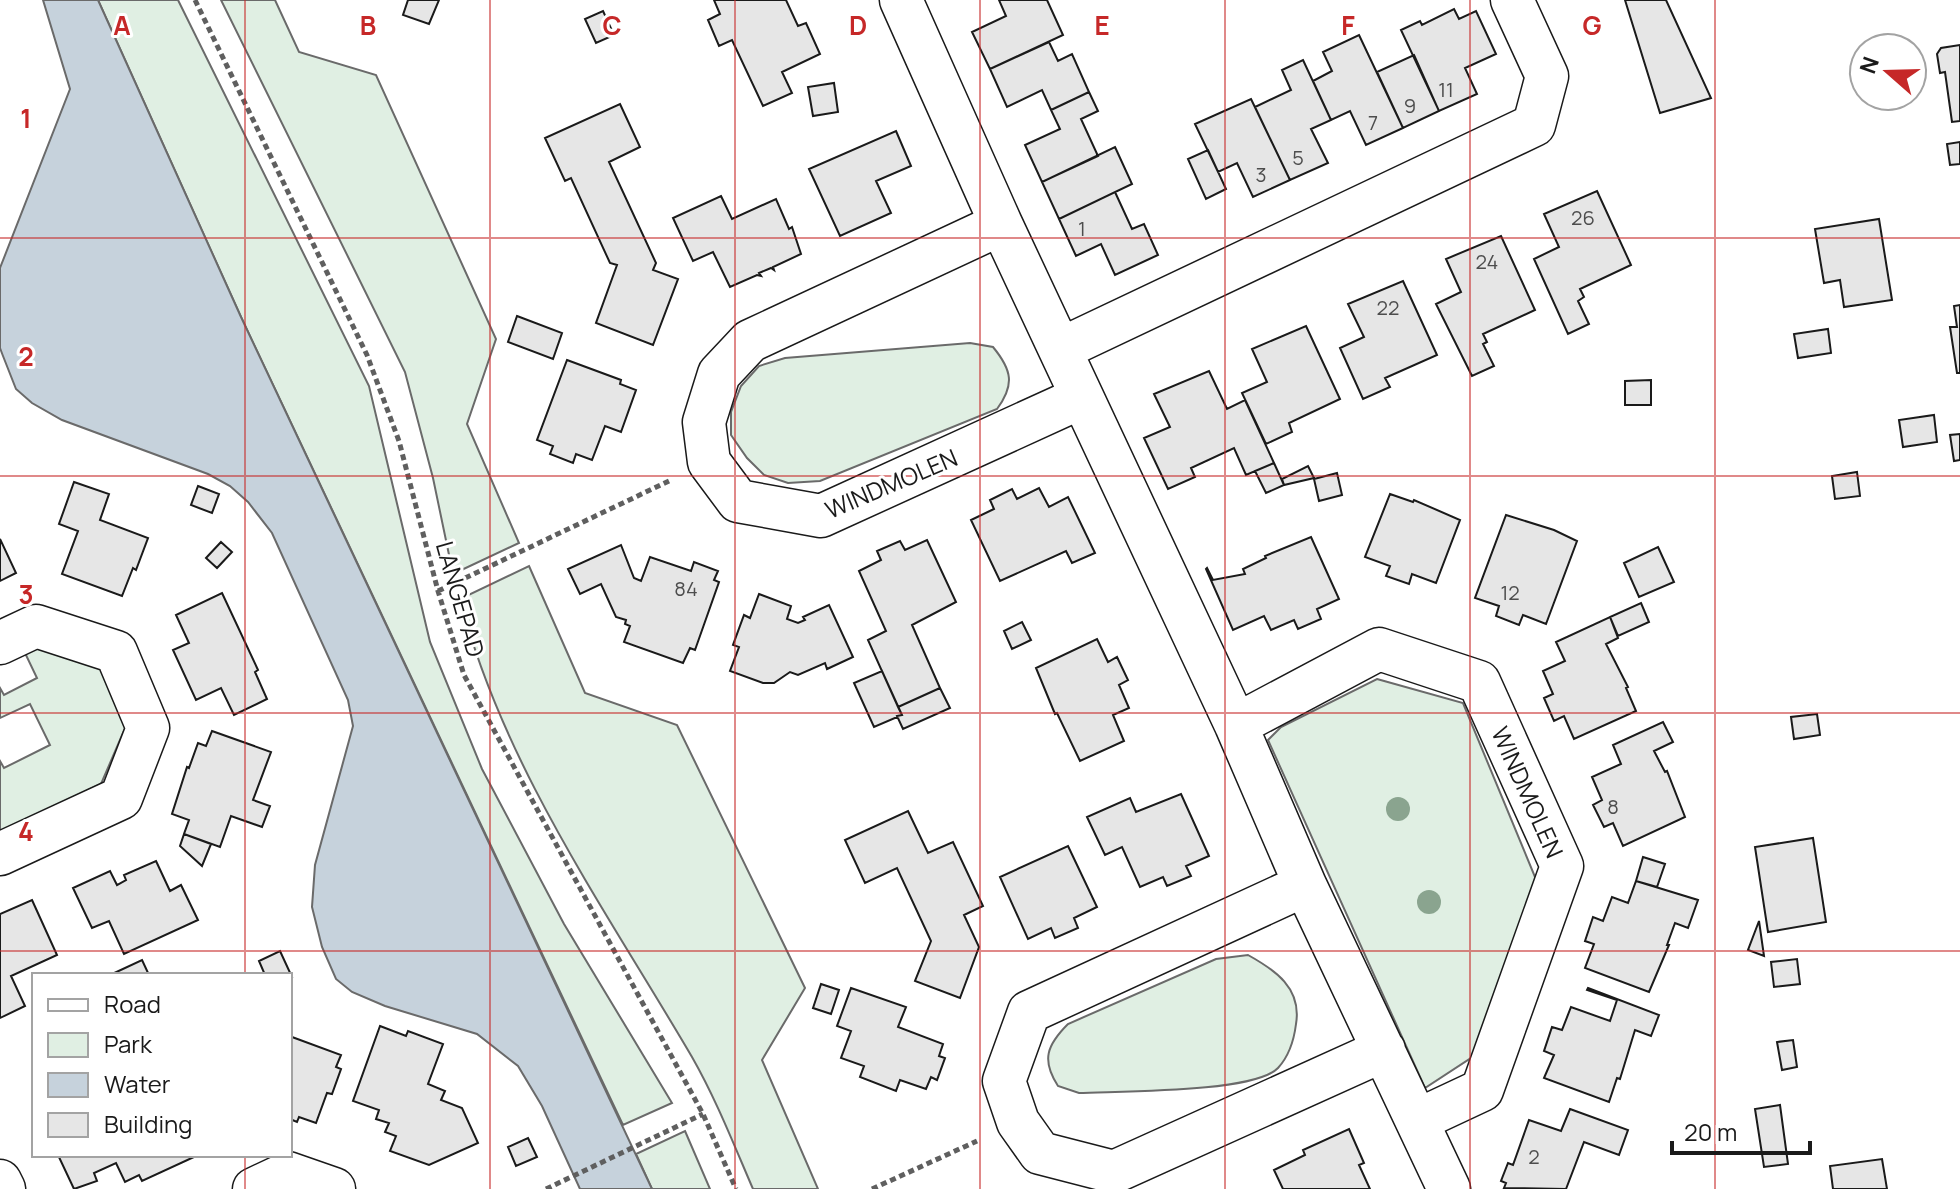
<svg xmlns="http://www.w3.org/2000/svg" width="1960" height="1189" viewBox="0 0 1960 1189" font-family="Manrope,sans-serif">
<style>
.green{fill:#e0efe3;stroke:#6a6a6a;stroke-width:2}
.water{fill:#c6d2dc;stroke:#6a6a6a;stroke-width:2}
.building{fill:#e6e6e6;stroke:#1a1a1a;stroke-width:2}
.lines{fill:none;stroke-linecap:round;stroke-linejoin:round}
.minor-casing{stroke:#1a1a1a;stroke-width:45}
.path{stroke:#5f5f5f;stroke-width:5;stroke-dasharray:6 4;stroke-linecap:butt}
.minor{stroke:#fff;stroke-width:42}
.tree{fill:#8aa48f}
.grid{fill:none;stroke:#c62828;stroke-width:2;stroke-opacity:0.55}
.labels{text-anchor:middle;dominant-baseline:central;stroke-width:6;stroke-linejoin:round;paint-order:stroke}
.number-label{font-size:20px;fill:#4d4d4d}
.street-label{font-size:24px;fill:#1a1a1a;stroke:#fff}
.grid-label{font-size:26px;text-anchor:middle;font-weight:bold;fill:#c62828;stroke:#fff;stroke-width:6;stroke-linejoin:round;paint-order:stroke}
</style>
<rect width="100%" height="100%" fill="#fff"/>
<path class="green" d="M98,0H178L369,386L430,642L482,769L564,924L672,1103L623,1125L241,317Z
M221,0H275L299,52L376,75L496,339L467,424L519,543L453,574L433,478L405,372Z
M970,343L993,347C1012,370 1015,385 997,409L820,481L788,483L764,475L747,458L731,435V412L741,386L759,366L785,358Z
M529,566L585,693L677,725L805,988L762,1060L818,1189H753C734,1145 716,1099 692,1057C606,910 503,766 460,599Z
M36,648L100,666L126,726L101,784L0,832V761L4,768L50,745L30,704L0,718V688L4,695L37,678L25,653Z
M1377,679L1463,703L1540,889L1480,1052L1425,1088L1268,740L1281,727Z
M1248,955C1275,970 1302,988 1296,1024C1294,1040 1290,1055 1278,1068C1254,1093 1118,1091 1079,1093L1058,1086C1041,1060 1047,1045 1068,1024L1216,959Z
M685,1131L710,1189H652L636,1154Z"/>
<path class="water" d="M43,0H98L241,317L652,1189H580L542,1106L518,1066L477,1034L385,1006L352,992L336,979L322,947L312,907L315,865L353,726L348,700L272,533L248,502L230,486L208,474L62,420L32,403L16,389L3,356L0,348V268L70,89Z"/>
<path class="building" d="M408,0H439L429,24L403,15Z
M714,0H786L798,26L806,23L820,54L782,72L792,93L763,106L732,40L719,46L708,20L720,14Z
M999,0H1047L1063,35L990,69L972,32L1006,16Z
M1625,0H1666L1711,98L1660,113Z
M1454,9L1459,19L1476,11L1496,54L1465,68L1477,94L1439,111L1401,30L1420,21L1422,25Z
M603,11L614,35L596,43L585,19Z
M1359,35L1403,128L1366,145L1350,111L1331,120L1313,81L1332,71L1323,52Z
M1049,42L1058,61L1072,54L1089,92L1051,110L1042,90L1007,107L990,69Z
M1960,45V121L1952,122L1945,72L1940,73L1937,54L1941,48Z
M1414,55L1439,111L1403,128L1377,72Z
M1303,60L1331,120L1311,129L1328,163L1290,180L1255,107L1291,90L1282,70Z
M834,83L838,112L813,116L808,87Z
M1089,92L1098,111L1081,119L1098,156L1042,182L1025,145L1060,129L1051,110Z
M1251,99L1290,180L1253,197L1237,163L1218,172L1195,124Z
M620,104L640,147L609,162L656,263L653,270L678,279L653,345L596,323L617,265L610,263L571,178L565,181L545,138Z
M896,131L911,166L876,181L891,213L840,236L809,169Z
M1960,142V164L1950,165L1947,144Z
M1115,147L1132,184L1059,219L1042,182Z
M1208,150L1226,189L1206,199L1188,159Z
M1597,191L1631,265L1580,289L1584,297L1578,301L1589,324L1568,334L1534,259L1559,247L1544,214Z
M1115,192L1132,229L1144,224L1158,255L1115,275L1101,244L1076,256L1059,219Z
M721,196L732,219L776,199L789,229L792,227L801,254L773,267L774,270L771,268L759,273L761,276L757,275L730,287L713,252L693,261L673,218Z
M1879,219L1892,300L1844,307L1840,280L1824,283L1815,229Z
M1501,236L1535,310L1483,334L1487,342L1483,344L1494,366L1472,376L1436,304L1461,292L1446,259Z
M1403,281L1437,355L1385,378L1390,387L1363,399L1340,348L1364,337L1348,304Z
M1960,305V373H1957L1950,327H1957L1954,306Z
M517,316L562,333L553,359L508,342Z
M1306,326L1340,399L1289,423L1292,432L1266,444L1242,393L1267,382L1252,349Z
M1828,329L1831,353L1798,358L1794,334Z
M567,360L621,380L620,384L636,390L621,432L605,426L592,460L576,454L573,463L550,454L553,446L537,440Z
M1209,371L1227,409L1245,400L1274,463L1246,475L1234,448L1191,468L1195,477L1168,489L1144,438L1170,427L1154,394Z
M1651,380V405H1625V381Z
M1934,415L1937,442L1903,447L1899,420Z
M1960,434V460L1954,461L1950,435Z
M1274,463L1284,485L1266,493L1255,471Z
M1308,466L1314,478L1284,485L1282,479Z
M1857,472L1860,496L1835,499L1832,476Z
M1337,473L1342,495L1319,501L1314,479Z
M74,482L109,494L100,520L148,538L136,570L133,568L122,596L62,574L78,531L59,524Z
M198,486L219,494L212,513L191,505Z
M1039,488L1049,507L1068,497L1095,553L1072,563L1066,551L1000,581L971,520L994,509L990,500L1012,489L1017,499Z
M1390,494L1413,502L1414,500L1460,520L1436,583L1412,574L1409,584L1386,576L1390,566L1365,557Z
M1506,515L1554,530L1577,541L1546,624L1523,615L1519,625L1496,616L1499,606L1475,598Z
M1311,537L1339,599L1317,609L1321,619L1298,629L1294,620L1271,630L1264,616L1233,630L1206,569L1207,568L1213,580L1245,574L1243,569L1266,558L1265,556Z
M0,539L16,573L0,581Z
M927,540L956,602L912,625L940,688L898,707L868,640L886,631L859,571L881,560L877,551L900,541L905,550Z
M221,542L232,552L217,568L206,558Z
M621,545L634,578L641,581L650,557L691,571L694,562L718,571L714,580L719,582L695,650L690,648L683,663L624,642L630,626L625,624L626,620L616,617L601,584L580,594L568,569Z
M1658,547L1674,582L1639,597L1624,563Z
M222,593L258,670L255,672L267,699L234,715L221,688L196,700L173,650L189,643L176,615Z
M759,594L791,606L787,619L798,623L805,620L803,617L829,605L853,657L827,669L825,663L798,675L790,672L774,683H763L730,671L739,647L733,645L744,615L750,618Z
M1641,603L1649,622L1618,636L1610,617Z
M1610,617L1618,638L1606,644L1628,687L1626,688L1636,711L1574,739L1564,716L1554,721L1544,698L1553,694L1543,671L1565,661L1556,642Z
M1022,622L1031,640L1012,649L1004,631Z
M1097,639L1108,662L1117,657L1128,680L1119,685L1129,708L1113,715L1124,741L1080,761L1057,713L1055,714L1036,668Z
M882,671L902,715L874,727L854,683Z
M940,688L950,708L903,729L897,716L902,715L898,707Z
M1817,714L1820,735L1794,739L1791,717Z
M1663,722L1673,742L1654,751L1665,772L1667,771L1685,817L1623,846L1613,823L1604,827L1593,805L1602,800L1592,777L1621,764L1613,745Z
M212,731L271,752L253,800L270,806L262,827L231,816L220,847L184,834L189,820L172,814L187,767L189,768L198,743L206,746Z
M1181,794L1209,856L1186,866L1191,876L1167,886L1163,877L1140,887L1122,847L1105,855L1087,817L1130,798L1136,812Z
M908,811L928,853L953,842L983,906L964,915L979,947L960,998L915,981L931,941L897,868L865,883L845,840Z
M184,834L211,844L202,866L180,846Z
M1813,838L1826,922L1768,932L1755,847Z
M1068,846L1097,907L1074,918L1078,928L1055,938L1051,928L1028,939L1000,877Z
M1643,857L1665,864L1657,887L1636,881Z
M156,861L170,891L181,885L198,920L124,954L109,921L92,928L73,888L110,871L117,885L126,880L124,875Z
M1636,881L1698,900L1688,928L1675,923L1667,945H1669L1649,992L1585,968L1594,944L1585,941L1593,917L1603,921L1612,897L1628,903Z
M32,900L57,955L11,976L25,1006L0,1018V914Z
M1759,921L1764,956L1748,950Z
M280,951L292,977L290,978V975H265L259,961Z
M1797,959L1800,984L1774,987L1771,962Z
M142,960L149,975H110Z
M821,984L839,990L831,1014L813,1008Z
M851,988L906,1007L898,1027L943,1044L939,1056L945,1058L937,1080L931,1077L926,1089L900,1080L896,1091L860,1077L864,1066L841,1058L851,1031L837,1026Z
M1588,988L1659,1015L1651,1036L1635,1030L1620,1079L1617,1078L1609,1102L1544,1078L1554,1055L1544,1051L1552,1027L1562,1030L1571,1007L1610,1021L1617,1000L1587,990Z
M380,1026L406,1036L408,1031L443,1044L428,1084L445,1091L441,1100L462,1108L478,1143L429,1165L390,1151L396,1136L385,1132L389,1123L376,1119L379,1110L353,1101Z
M292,1037L341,1055L336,1067L341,1069L332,1094L327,1093L316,1123L299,1117L297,1122L290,1119Z
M1793,1040L1797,1067L1782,1070L1777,1042Z
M1780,1105L1788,1164L1764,1167L1755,1109Z
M1570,1109L1628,1130L1619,1155L1584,1142L1566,1189L1504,1188L1506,1183L1501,1181L1508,1163L1513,1165L1529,1120L1561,1131Z
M1349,1129L1364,1163L1359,1165L1370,1189H1283L1274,1170L1305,1155L1303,1150Z
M528,1138L537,1157L516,1166L508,1147Z
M58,1155H193L194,1157L142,1181L139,1175L125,1182L116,1163L94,1173L97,1181L74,1189Z
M1882,1159L1887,1189H1833L1830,1166Z"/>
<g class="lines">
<g class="minor-casing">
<path id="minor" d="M901,0L1001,224L1236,725L1305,885L1449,1189
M1001,224L750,341L719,374L704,422L709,462L738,501L821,516L1082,397
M1061,349L1534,125L1547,76L1512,0
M0,643L36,626L116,652L148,728L121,798L0,854
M1236,725L1379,649L1479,682L1562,866L1482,1090L1418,1120
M1305,885L1029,1012L1004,1081L1018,1122L1040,1153L1114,1172L1384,1050
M0,1181L4,1189
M254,1189L288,1173L334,1189"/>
</g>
<path class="path" d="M195,0L367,355L399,441L438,591L464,675L703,1114L736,1189
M438,591L669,481
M546,1189L703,1114
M872,1189L977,1141"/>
<use href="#minor" class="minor"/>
</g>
<g class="tree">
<circle cx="1398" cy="809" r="12"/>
<circle cx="1429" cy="902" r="12"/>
</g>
<path class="grid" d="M245,0V975M490,0V1189M735,0V1189M980,0V1189M1225,0V1189M1470,0V1189M1715,0V1189M0,238H1960M0,476H1960M0,713H1960M0,951H1960M245,1155V1189"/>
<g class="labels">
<g class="number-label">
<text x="1446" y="89">11</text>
<text x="1410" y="105">9</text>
<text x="1373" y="122">7</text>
<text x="1298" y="157">5</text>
<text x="1261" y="174">3</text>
<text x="1583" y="217">26</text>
<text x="1082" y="228">1</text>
<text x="1487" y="261">24</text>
<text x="1388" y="307">22</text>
<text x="686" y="588">84</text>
<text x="1510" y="592">12</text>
<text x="1613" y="806">8</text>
<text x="1534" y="1156">2</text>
</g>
<g class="street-label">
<text transform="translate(891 483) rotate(-23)">WINDMOLEN</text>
<text transform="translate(461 599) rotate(74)">LANGEPAD</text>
<text transform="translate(1528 792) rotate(66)">WINDMOLEN</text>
</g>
</g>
<g class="grid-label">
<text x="122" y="35">A</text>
<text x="368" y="35">B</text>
<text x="612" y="35">C</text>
<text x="858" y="35">D</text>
<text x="1102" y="35">E</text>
<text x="1348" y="35">F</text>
<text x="1592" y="35">G</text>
<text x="26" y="128">1</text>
<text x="26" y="366">2</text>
<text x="26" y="604">3</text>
<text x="26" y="841">4</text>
</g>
<rect x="32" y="973" width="260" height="184" fill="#ffffff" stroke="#a3a3a3" stroke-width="2"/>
<rect x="48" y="999" width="40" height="12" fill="#ffffff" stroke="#a3a3a3" stroke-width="2"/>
<text x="104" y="1013" font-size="24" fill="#1a1a1a">Road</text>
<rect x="48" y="1033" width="40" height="24" fill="#e0efe3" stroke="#a3a3a3" stroke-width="2"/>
<text x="104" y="1053" font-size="24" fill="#1a1a1a">Park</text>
<rect x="48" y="1073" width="40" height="24" fill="#c6d2dc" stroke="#a3a3a3" stroke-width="2"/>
<text x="104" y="1093" font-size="24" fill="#1a1a1a">Water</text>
<rect x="48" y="1113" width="40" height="24" fill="#e6e6e6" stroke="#a3a3a3" stroke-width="2"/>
<text x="104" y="1133" font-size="24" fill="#1a1a1a">Building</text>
<g transform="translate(1888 72) rotate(290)"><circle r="38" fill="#ffffff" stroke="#a3a3a3" stroke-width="2"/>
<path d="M0-6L14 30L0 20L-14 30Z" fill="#c62828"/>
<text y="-12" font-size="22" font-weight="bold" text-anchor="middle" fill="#1a1a1a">N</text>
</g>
<path d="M1672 1141v12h138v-12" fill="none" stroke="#1a1a1a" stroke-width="4"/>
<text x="1684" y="1141" font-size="24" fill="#1a1a1a" stroke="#ffffff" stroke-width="6" paint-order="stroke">20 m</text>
</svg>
